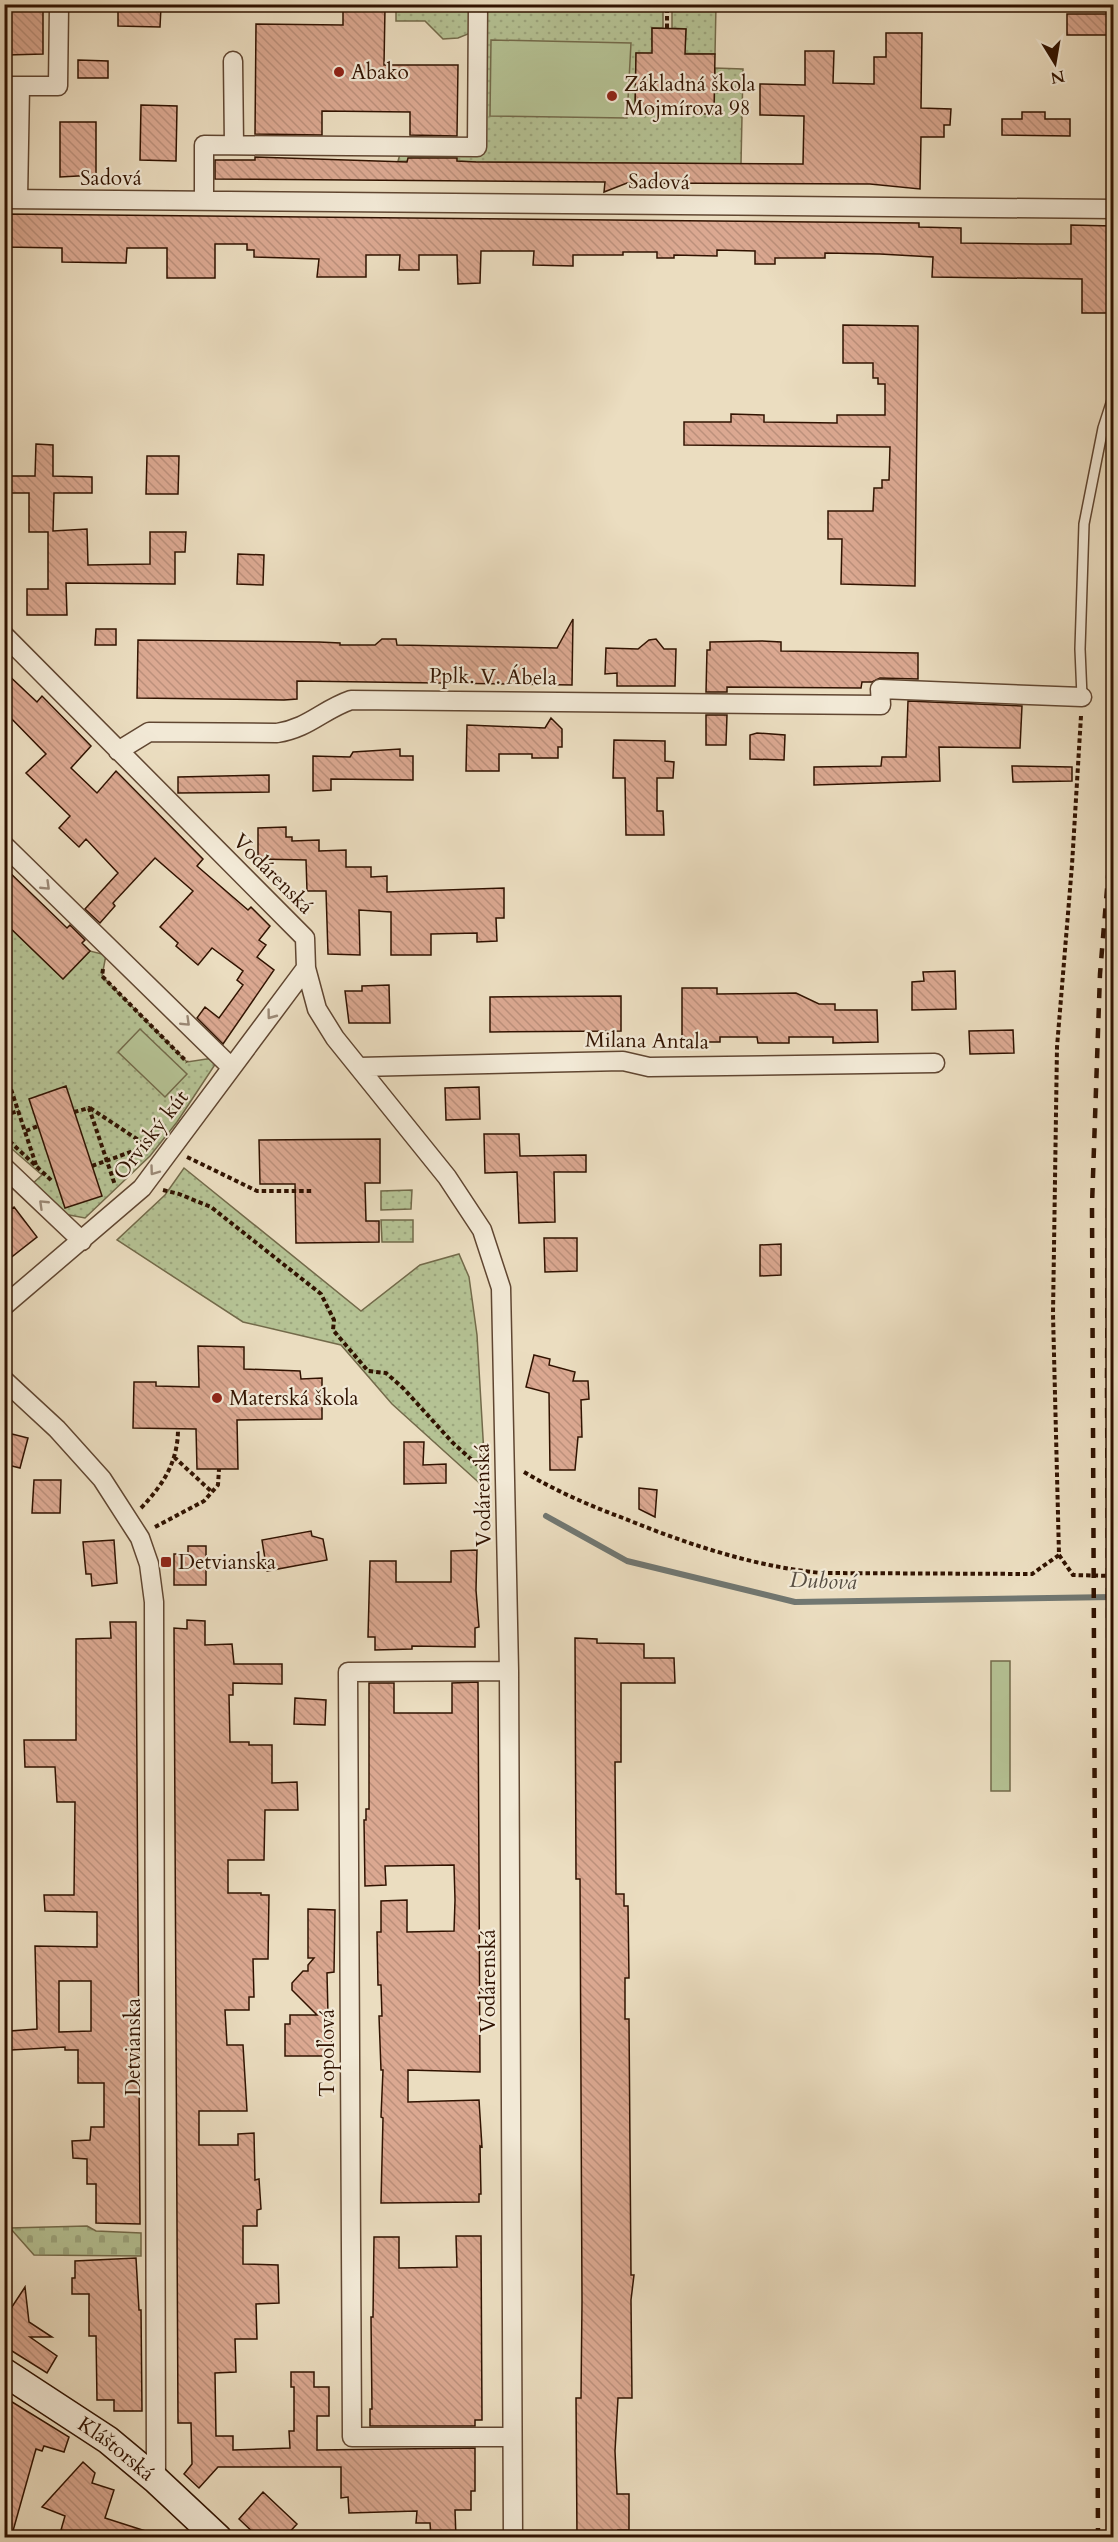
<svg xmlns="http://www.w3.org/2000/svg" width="1118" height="2542" viewBox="0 0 1118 2542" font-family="Cardo,serif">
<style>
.grass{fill:url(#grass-dots);stroke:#736a4a;stroke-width:1.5}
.cemetery{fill:url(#cemetery-stones);stroke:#736a4a;stroke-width:1.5}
.garden{fill:#b5c294;stroke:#736a4a;stroke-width:1.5}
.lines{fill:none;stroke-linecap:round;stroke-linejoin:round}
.stream{stroke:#717771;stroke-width:6}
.building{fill:url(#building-back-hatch);stroke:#311301;stroke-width:1.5;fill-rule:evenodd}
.lane-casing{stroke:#604631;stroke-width:12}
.street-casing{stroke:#604631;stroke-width:21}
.secondary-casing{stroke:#311301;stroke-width:30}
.path{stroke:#311301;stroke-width:4;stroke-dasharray:4.5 3;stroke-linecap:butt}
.lane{stroke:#f2e9d6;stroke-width:9}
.street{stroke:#f2e9d6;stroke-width:18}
.secondary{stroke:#f2e9d6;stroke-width:27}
.rail{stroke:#311301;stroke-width:4.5;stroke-dasharray:10 10;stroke-linecap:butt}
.oneway{stroke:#9b8976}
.poi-dot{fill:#8f2418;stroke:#f2e9d6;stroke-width:2}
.labels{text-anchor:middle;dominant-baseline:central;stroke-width:4.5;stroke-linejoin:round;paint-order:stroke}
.poi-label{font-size:21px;fill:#311301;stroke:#f2e9d6;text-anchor:start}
.street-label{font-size:21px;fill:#311301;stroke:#f2e9d6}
.water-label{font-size:22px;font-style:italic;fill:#564d42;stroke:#f2e9d6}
</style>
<defs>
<pattern id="grass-dots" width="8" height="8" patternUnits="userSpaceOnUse" patternTransform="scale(1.5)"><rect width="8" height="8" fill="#b5c294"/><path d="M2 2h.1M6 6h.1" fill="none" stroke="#9ca67e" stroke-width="1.8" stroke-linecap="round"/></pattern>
<pattern id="cemetery-stones" width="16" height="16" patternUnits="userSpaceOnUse" patternTransform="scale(1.5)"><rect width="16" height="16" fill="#b5c294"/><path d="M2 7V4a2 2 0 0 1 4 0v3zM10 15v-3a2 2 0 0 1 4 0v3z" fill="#9ca67e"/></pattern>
<pattern id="building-back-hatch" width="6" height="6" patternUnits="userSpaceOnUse" patternTransform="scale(1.5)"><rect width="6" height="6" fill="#dba891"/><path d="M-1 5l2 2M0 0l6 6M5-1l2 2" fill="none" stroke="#bc907b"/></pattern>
</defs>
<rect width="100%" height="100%" fill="#ebddc0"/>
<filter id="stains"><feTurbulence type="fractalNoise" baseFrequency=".00333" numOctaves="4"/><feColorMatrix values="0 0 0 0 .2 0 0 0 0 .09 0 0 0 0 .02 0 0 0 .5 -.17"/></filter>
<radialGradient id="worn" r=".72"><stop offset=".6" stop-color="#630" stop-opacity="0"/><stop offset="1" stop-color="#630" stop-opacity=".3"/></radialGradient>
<path class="grass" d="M534,4L631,7V5H663V28H652V46L663,54L636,53L635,111L714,114L715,68L743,69L741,164L398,161L400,154L481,153L483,5Z
M396,5H473V24L468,34L458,38L443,39L425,21H396Z
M672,5H716L715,54L672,53L685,47L686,29L672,28Z
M4,922L63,979L90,951L106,955L102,976L187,1062L220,1057L177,1122L150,1156L85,1218L64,1214L31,1185L42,1175L5,1143Z
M184,1168L361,1311L420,1265L459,1254L469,1277L477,1335L486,1489L392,1404L341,1345L243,1322L117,1240L165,1195Z
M412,1190L411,1209L381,1210V1191Z
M381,1220H413V1242H382Z"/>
<path class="cemetery" d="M87,2226L96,2231L141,2233V2256L34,2255L10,2228Z"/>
<path class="garden" d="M491,40L631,43L627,118L490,116Z
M140,1029L187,1074L165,1097L118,1052Z
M991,1661H1010V1791H991Z"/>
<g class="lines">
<path class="stream" d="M546,1516L627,1561L795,1602L1114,1597"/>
</g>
<path class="building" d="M6,4H43V54L7,55Z
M118,4H154V6L161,7L160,27L118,26Z
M343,4H378L385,8L384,65H458L457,136L410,135V112L322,111V135L255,134L256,24L343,25Z
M1067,14H1113V35H1067Z
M652,28L686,29L685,54H715L714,114L635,112L636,53H652Z
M886,33H922L921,108L951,109L950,125H944V137H921L920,189L870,184L627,183L604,192L605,182L215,179V160H255V157L407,162L408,158H457V161L476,162L803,164L804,116L760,115V84L805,85V51H834L833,83L874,84V57H886Z
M78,60L108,61V78H78Z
M141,105L177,106L176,161L140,160Z
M1022,112H1045V119H1070V136L1002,135V119H1022Z
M60,122H96V175L60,177Z
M4,214L919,223V227L961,228V243L1037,244H1071V225L1113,226V313H1082V279L932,277L933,257L880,254L825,253V258H775V264H755V251L717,250V256L674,255V258H657V252H623V255H573V266L533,265L534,251H481L480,283L458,284L457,255H419V270H399L400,255H366V277H317L319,259L254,257V250H247V244H215V278H167V248H127L126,263L62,262V248L4,247Z
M843,325L918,326L915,586L841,584L842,539H828V511H873L874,488H882V480H889L890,447L684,445V422H731V414L764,415V422L837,423V415H885V384H878V378H873V363H843Z
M36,444L53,445V476L92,477V493H54L53,531L87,529L88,565L150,564V532H186L185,552H175V584L66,583L67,615H27V589H48V532H29V493H4V476H35Z
M147,456H179L178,494H146Z
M238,554L264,555L263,585L237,584Z
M573,619L572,685L297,681V699L284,700L137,698L138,640L319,642L340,643V645H375L382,639H396L397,645L557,648Z
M96,629H116V645H95Z
M656,639L664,649H676L675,686H617V673L605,674L606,648L638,649L649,640Z
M762,641L781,642V651L918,653V679L880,678L872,682H862L861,688L727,687V692H706L707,650H710V642Z
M4,671L37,702L42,696L91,746L71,768L97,793L116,771L203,859L197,866L248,910L251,907L270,926L259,940L266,945L257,957L274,970L223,1044L197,1018L205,1007L219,1018L243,985L237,980L243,971L212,948L198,965L176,946L178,943L160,927L193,891L155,858L113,903L115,906L100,923L85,909L118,873L86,839L79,847L59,828L70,816L26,773L46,754L4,711Z
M908,701L1022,706L1020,748L939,747L940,781L814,785V767L881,766L882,757H906Z
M706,715H727L726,745H706Z
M551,718L562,729V747H558V758H532V754H499V771H466L467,725L545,728Z
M757,733L785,735L784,760L750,759V735Z
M614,740L665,741V761L674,762L673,778H657V811H663L664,835H626L625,778H613Z
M400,749V756H413V780L331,779V790L313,791V756L350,757L353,752Z
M1012,766L1072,767V781L1013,782Z
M269,775V792L178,793V777Z
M286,827V837H292V841L319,840V851L346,850V867H371V877L387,876V892L504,888V918H496L497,941L477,942V933L431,934V955H391V912L359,910L360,955L328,954L326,891H307L306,860L258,859V828Z
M4,867L67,928L70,925L85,940L82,943L90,951L63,979L4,922Z
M955,971L956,1009L912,1010V982L924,981L923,972Z
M389,985L390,1023H349L345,991H362V986Z
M682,988H717V994L796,993L819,1004H835V1010H877L878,1042L833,1043V1037H789V1043H758L757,1037H720V1042H682Z
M621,996V1031L490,1032V997Z
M1013,1030L1014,1053L970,1054L969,1031Z
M66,1086L102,1196L65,1208L29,1099Z
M479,1087L480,1119L446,1120L445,1088Z
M484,1134H519L520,1156L586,1155V1172H554L555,1222L519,1223L517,1172L485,1173Z
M380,1139V1183H365L366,1221H379V1242L296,1243L295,1184H260L259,1140Z
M14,1207L37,1237L4,1263V1215Z
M544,1238H577V1271L545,1272Z
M781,1244V1275L760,1276V1245Z
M198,1346L244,1347V1369L300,1371L301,1379L322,1378V1419L237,1420L238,1469H197L196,1429L133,1428L134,1382H156V1386L199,1387Z
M534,1355L550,1359L549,1365L575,1372L573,1381H588L589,1399L581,1400L582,1437H578L575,1470H550L549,1393L526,1387Z
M4,1432L28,1438L20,1468L4,1464Z
M404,1442H424L423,1465L446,1464V1483L404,1484Z
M34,1480H61L60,1513H32Z
M639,1488L657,1490L655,1517L639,1509Z
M311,1531L312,1536L323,1539L327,1560L267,1571L262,1540Z
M114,1540L117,1583L92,1586L91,1574H86L83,1542Z
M188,1546H206V1585H174V1554H188Z
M477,1550L476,1590L479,1627L475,1628V1647L412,1646V1649L375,1650V1637H368L370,1561H396V1582H451V1551Z
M187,1620L205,1621V1645L232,1644L234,1664H282V1684L233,1683V1695H229L230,1742H249V1745H272V1783L297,1782L298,1810H265L264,1860H228V1893H261V1895H269L268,1959H253L254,1997H249V2010H225L227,2045H243L247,2111H199V2145H238V2134L254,2133L255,2180L259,2179L261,2209L257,2210V2226H243V2264L278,2265L279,2303L256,2304L257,2339H235L236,2372L215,2373L216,2436H233V2450L290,2448L289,2431H294V2387H291V2372H314V2387H329V2416H317V2450L475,2448V2491H471V2510H455L456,2538H431L430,2523H416L417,2511L349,2513L348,2497L341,2498V2467H218L199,2488L184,2474L192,2464L191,2423H178L174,1628L187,1629Z
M110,1622H136L140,2224L96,2223V2184H87V2159L73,2158L72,2141L90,2140L91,2127H104V2083H78V2050H65V2047L11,2050L10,2031L37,2029L35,1946L97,1947V1912L45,1911L44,1895H74L75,1802H57L55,1767H25L24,1740H76V1639L111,1638ZM59,1981H91V2031L59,2032Z
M575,1638L597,1639V1643L644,1644V1658H674L675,1683H621V1762H615L616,1894H624V1906H628L629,1978H625V2019H629L631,2275H634L631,2300L632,2398H618L615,2451L617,2494H629V2530H618V2538H577L576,2398H581L582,2302L580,1879H576Z
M478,1682L480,2072L408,2070V2102L479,2100L482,2147L480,2146L481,2194H479V2202L381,2203L383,2118L381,2117L383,2070H381L379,2016H382L381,1985H378L377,1932H381V1901L407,1900V1932L454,1931L455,1900L454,1865L385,1866L386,1885L365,1886L364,1820H366V1809H369V1683H394V1713H452V1683Z
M295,1698L326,1700L325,1725L294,1724Z
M308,1909L335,1910L334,1972L327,1973L328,2015H331L332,2046H325V2056H285V2024H290V2015H317L292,1990V1983L303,1971H308V1965L314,1958H308Z
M456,2236H481L482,2420H475V2426H370V2409H372L371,2317H373L374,2237H399V2268L457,2267Z
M136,2258L139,2310H141L142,2411H114V2400H97L96,2336H89V2294H72V2278H75V2261Z
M25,2287L29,2322L52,2337H30L57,2356L47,2373L4,2346V2319Z
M4,2397L69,2437L64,2452L44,2446L42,2451L36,2449L11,2538H4Z
M83,2462L95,2473L92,2483L114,2490L105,2518L155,2534L154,2538H84L61,2530L65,2516L42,2507Z
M263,2492L297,2524L284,2538H259L239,2519Z"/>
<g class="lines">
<g class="lane-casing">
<path id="lane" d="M1082,697L1080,649L1084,524L1103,428L1114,394"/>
</g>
<g class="street-casing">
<path id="street" d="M233,61L234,145
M4,86H20L18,199
M20,86H58L59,7
M4,199L1114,209
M204,201V145L477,147L478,4
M4,635L305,938L306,968L317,1009L335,1038L447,1177L482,1230L501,1288L509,1671L513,2538
M118,751L149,732L277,733C309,728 322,710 351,700L881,705L880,689L1082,697
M4,845L231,1067
M359,1067L623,1061L649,1067L935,1063
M4,1167L82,1241
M4,1306L142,1188L306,968
M4,1380L57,1429L102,1479L140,1538L149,1564L154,1602L156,2480
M509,1671L348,1672L352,2437H512"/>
</g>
<g class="secondary-casing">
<g id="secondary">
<path id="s1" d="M4,2372L108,2440L156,2480L218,2538"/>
</g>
</g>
<path class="path" d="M667,28V4
M1081,716L1072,865L1057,1047L1053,1314L1059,1555L1073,1575L1114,1576
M103,969L102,976L187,1062
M4,1068L37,1168
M90,1108L149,1147
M74,1112L89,1108L115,1185
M4,1115L19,1111
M26,1131L38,1126
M4,1136L53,1182
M187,1157L257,1191H313
M92,1166L147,1146
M163,1190L179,1194L211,1207L321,1294L334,1320L333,1330L368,1371L386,1373L404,1389L452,1442L485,1472
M174,1457L212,1492
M524,1472C556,1491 588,1505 623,1518C687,1544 752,1566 821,1573L1032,1574L1059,1555
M141,1508C163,1485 178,1462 178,1429
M155,1527L204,1501L218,1485L219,1469"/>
<use href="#lane" class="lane"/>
<use href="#street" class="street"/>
<use href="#secondary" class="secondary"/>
<path class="rail" d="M1098,2538L1092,1205L1100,974L1114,805
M1112,2538L1107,1380L1108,1207L1114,1018"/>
</g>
<defs><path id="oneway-chevron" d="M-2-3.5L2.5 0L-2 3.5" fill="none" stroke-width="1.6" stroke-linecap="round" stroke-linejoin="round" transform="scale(1.5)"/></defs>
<g class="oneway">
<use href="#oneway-chevron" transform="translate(46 886) rotate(44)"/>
<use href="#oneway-chevron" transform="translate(271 1015) rotate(127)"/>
<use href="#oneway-chevron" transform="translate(186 1022) rotate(44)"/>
<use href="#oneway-chevron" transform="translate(154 1171) rotate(126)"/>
<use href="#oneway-chevron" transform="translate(43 1204) rotate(-136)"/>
</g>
<g class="poi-dot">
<circle cx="339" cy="72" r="6"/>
<circle cx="612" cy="96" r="6"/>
<circle cx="217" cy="1398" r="6"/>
<rect x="160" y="1556" width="12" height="12" rx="3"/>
</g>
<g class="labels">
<g class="poi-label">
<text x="351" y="72">Abako</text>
<text x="624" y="84">Základná škola<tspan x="624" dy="24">Mojmírova 98</tspan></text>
<text x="229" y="1398">Materská škola</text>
<text x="178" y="1562">Detvianska</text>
</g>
<g class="street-label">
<text x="111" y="178">Sadová</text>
<text transform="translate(659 182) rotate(1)">Sadová</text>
<text transform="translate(493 677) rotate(1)">Pplk. V. Ábela</text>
<text transform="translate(273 874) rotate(45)">Vodárenská</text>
<text transform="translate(647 1041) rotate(1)">Milana Antala</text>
<text transform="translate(151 1135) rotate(-52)">Orviský kút</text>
<text transform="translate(483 1495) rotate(-91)">Vodárenská</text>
<text transform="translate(488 1981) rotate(-90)">Vodárenská</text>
<text transform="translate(133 2047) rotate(-90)">Detvianska</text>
<text transform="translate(327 2053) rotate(-90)">Topoľová</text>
<text stroke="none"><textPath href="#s1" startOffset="136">Kláštorská</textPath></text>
</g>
<g class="water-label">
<text transform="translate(823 1581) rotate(2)">Dubová</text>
</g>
</g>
<rect width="1118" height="2542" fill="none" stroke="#ebddc0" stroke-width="24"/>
<rect x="6" y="6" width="1106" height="2530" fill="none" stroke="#311301" stroke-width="3"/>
<rect x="12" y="12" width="1094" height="2518" fill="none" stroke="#311301" stroke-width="1.5"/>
<g transform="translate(1055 63) rotate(169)" stroke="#f2e9d6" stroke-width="4.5" paint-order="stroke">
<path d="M0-4.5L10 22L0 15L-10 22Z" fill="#311301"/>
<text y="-9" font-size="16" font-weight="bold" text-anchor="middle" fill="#311301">N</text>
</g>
<rect width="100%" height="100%" filter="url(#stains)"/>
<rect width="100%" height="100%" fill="url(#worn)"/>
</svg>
